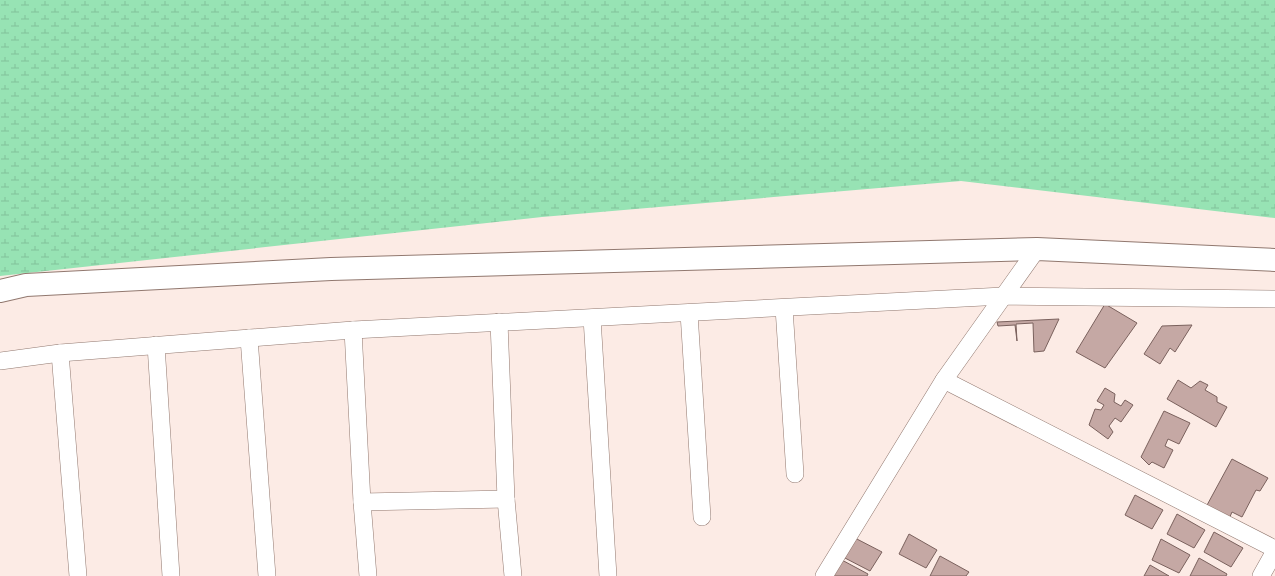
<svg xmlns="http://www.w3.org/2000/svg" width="1275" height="576" font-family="Rubik,sans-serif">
<defs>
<pattern id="wetland-marsh" width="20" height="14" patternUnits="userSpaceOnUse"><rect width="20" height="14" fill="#97e3b4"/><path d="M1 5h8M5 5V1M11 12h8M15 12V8" fill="none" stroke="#82c29a"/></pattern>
</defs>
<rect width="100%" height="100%" fill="#fcebe5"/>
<polygon fill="url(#wetland-marsh)" points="0,0 1275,0 1275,218 961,181 542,217 0,276"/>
<g fill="#c5a8a4" stroke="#7a615d">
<polygon points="1105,304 1137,323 1105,368 1076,352"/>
<polygon points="1059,319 1044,351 1034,352 1033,323 1016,324 1017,341 1015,325 998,326 997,322"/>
<polygon points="1192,325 1175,352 1170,348 1160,364 1144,354 1162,326"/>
<polygon points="1178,380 1191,388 1200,381 1208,385 1205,390 1217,397 1217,402 1227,407 1216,427 1167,399"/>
<polygon points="1105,388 1115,394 1114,402 1121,406 1125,400 1133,405 1121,422 1115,418 1109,426 1113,432 1108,439 1089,425 1095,409 1101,410 1104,405 1097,401"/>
<polygon points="1164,411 1190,423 1179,444 1168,439 1165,446 1173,450 1164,468 1152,462 1149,465 1141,457"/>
<polygon points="1232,459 1268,478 1260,491 1256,490 1242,517 1232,512 1229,519 1206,507"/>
<polygon points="1135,495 1163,510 1152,529 1125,515"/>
<polygon points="1177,514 1205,530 1194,548 1167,534"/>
<polygon points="1214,532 1243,548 1231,567 1204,552"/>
<polygon points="909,534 937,550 926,568 899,554"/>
<polygon points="853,537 882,552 870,571 843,557"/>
<polygon points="1161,539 1190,555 1179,573 1152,560"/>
<polygon points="940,556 969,572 966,576 930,576"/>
<polygon points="1199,558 1227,574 1226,576 1190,576"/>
<polygon points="840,559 868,574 867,576 831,576"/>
<polygon points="1150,565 1169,576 1144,576"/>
</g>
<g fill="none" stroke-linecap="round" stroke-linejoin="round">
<g stroke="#91786f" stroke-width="18">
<g id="street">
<polyline points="784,308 795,474"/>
<polyline points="689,313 702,517"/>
<polyline points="592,318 608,576"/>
<polyline points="499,322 506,499 513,576"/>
<polyline points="353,330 362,502 368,576"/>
<polyline points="249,338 267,576"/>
<polyline points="156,345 171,576"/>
<polyline points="60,353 78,576"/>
<polyline points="0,361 60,353 353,330 1003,296 1275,299"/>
<polyline points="944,380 1275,549"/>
<polyline points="362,502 506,499"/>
<polyline points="824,576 944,380 1037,249"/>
<polyline points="1261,576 1275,551"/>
</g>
</g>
<g stroke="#91786f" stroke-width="24">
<polyline id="secondary" points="0,291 26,285 331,269 1037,249 1275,260"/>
</g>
<use href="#street" stroke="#fff" stroke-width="17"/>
<use href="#secondary" stroke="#fff" stroke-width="22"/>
</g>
</svg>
